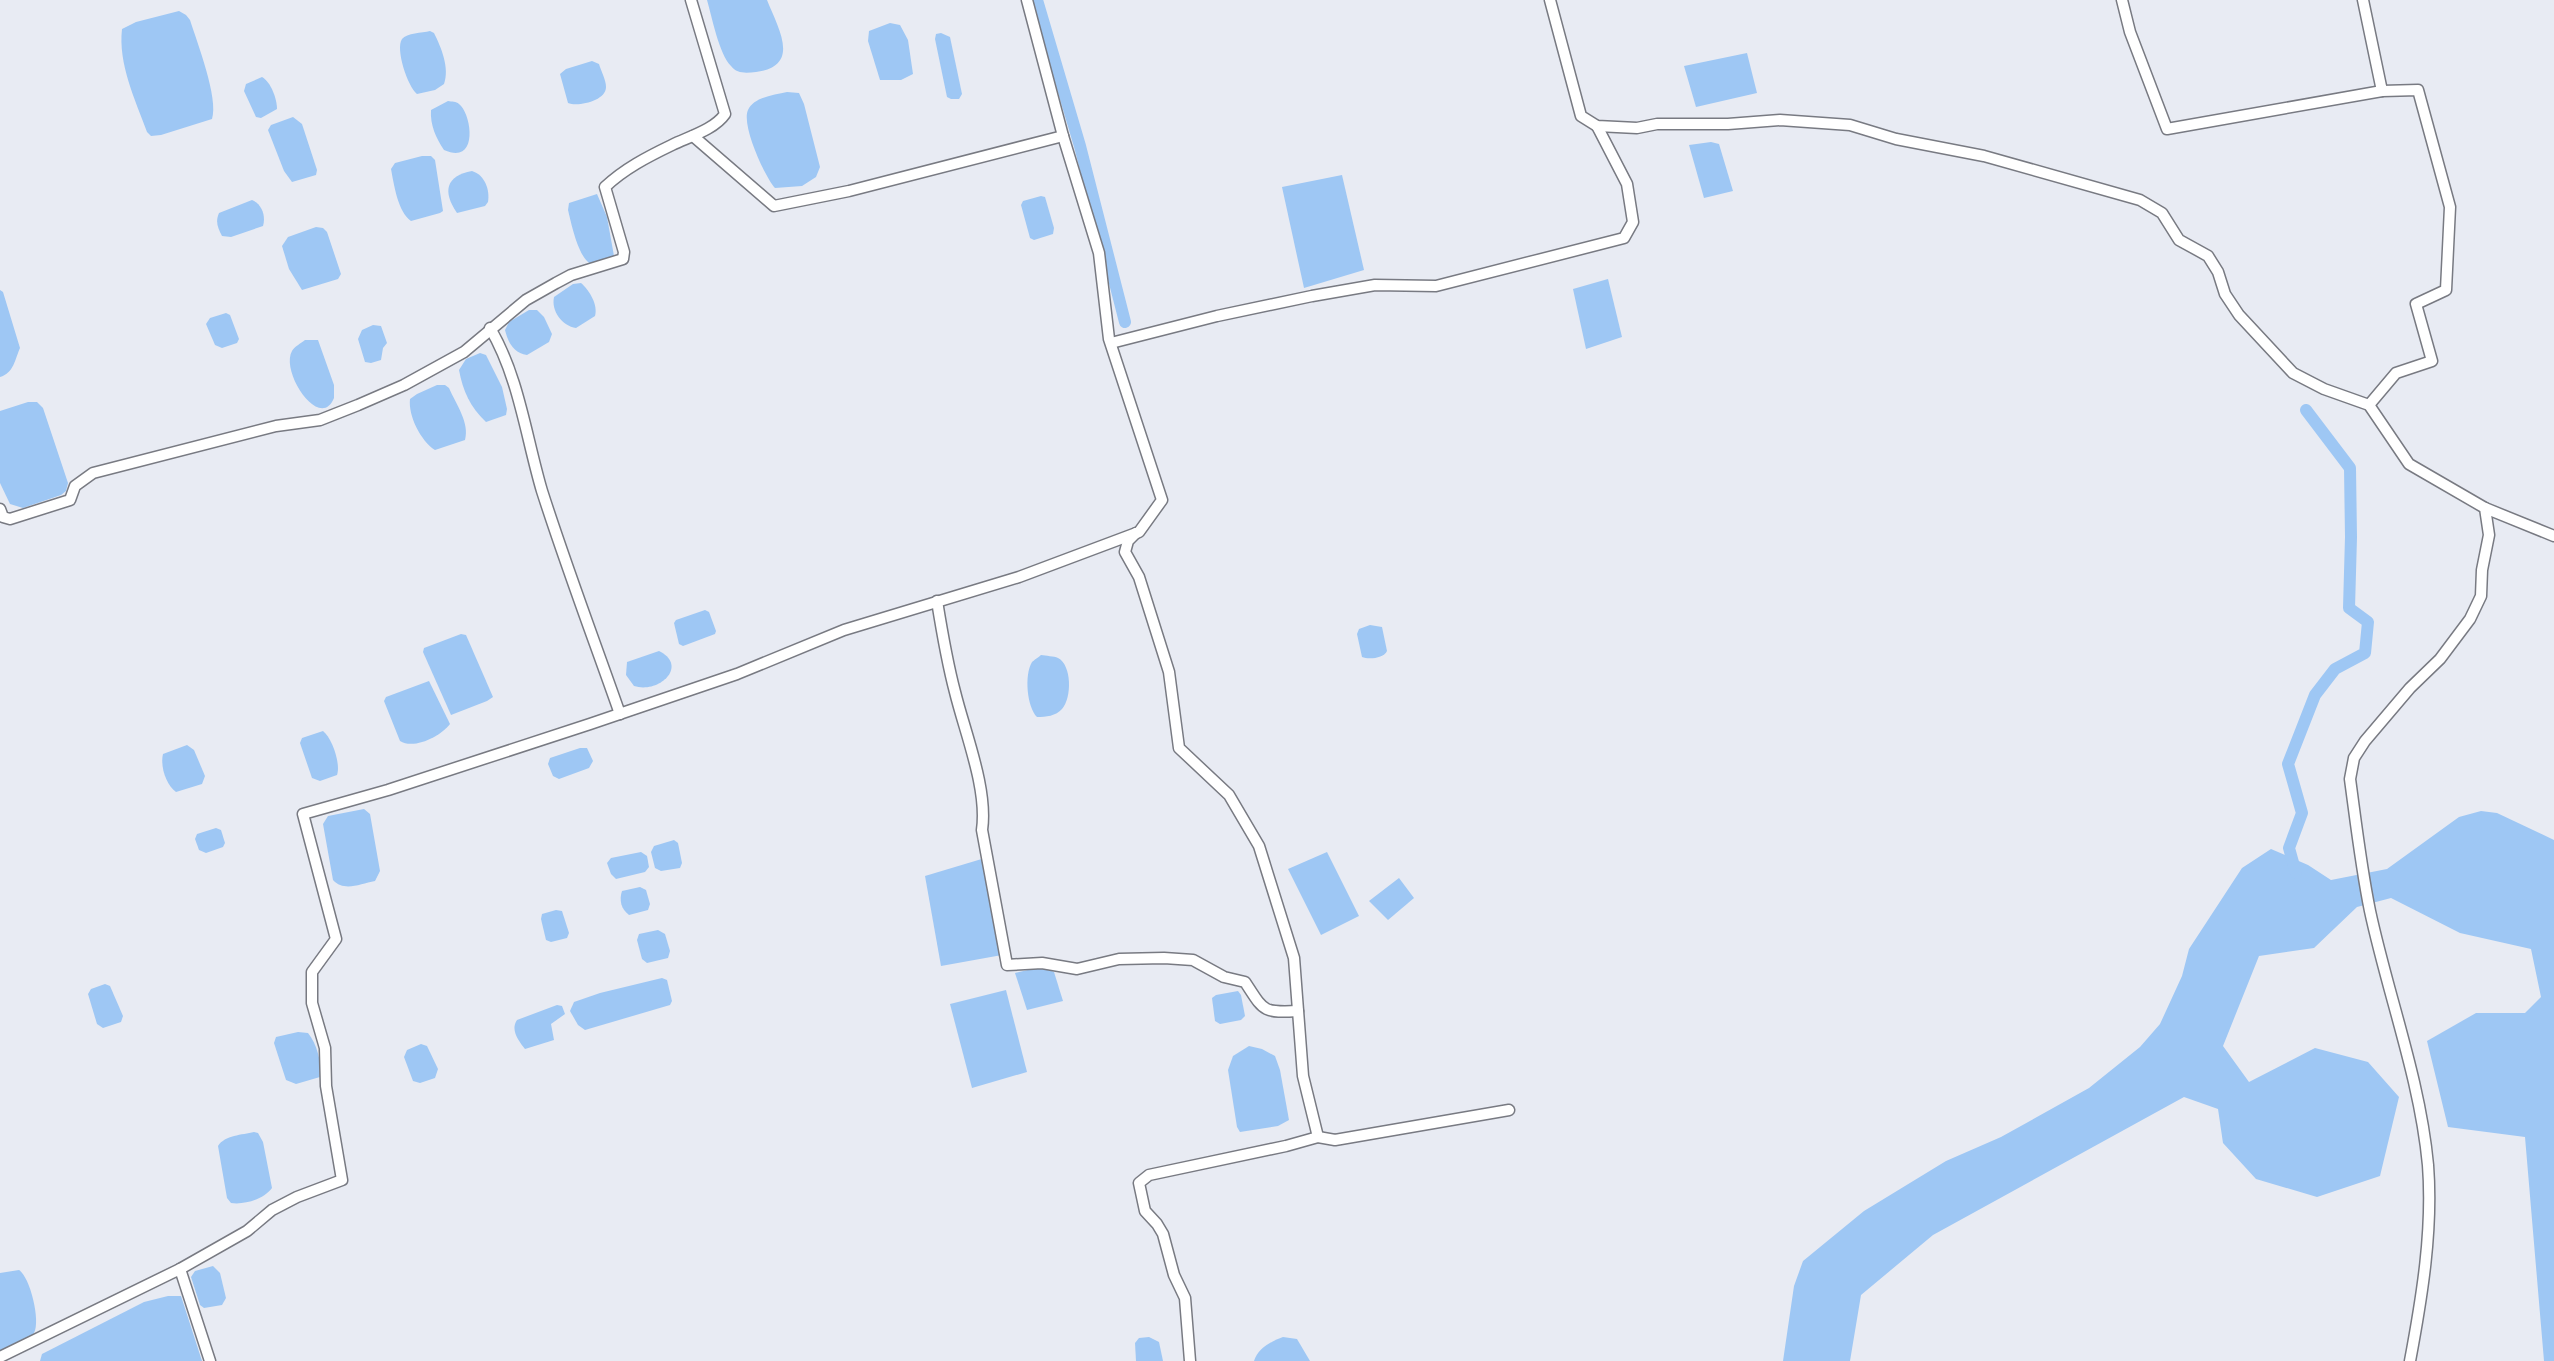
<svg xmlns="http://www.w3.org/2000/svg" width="2554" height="1361" font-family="'DejaVu Sans',sans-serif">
<rect width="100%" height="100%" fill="#e8ebf3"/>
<g fill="#9ec7f4">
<path d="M707 0H767C778 28 802 66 756 72 746 73 737 74 731 66 719 54 712 17 707 0Z"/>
<path d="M179 11 186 15 190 20C197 42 219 99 212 119L161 135 151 136 147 132C135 99 118 64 122 29L136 22Z"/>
<polygon points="890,23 900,25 908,40 913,74 901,80 880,80 868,41 869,31"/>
<path d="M430 31 434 33C441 47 450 68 444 84L435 90 417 94C408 87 395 49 402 39 407 33 422 33 430 31Z"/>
<polygon points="941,33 950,37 962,94 959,99 951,99 947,97 935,39 936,34"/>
<polygon points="1747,53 1757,93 1696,107 1684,66"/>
<path d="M592 61 599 64C601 71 606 80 606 87 606 101 578 107 568 103L560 74 566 69Z"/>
<path d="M262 77C271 82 277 99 277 109L261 118 256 117 244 91 246 84Z"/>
<path d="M787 92 799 93 804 104 820 167 816 177 802 186 775 188C765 177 741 125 748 110 754 97 774 95 787 92Z"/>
<path d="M448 101C452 102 456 101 459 104 472 114 479 166 444 150 436 138 430 125 431 110Z"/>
<polygon points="293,117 302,124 317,170 316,175 292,182 284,171 268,130 271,125"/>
<polygon points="1711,142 1719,144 1733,191 1704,198 1689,145"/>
<path d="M422 156H431L435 160 443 211 440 213 411 221C398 212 394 185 391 169L395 163Z"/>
<path d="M472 171C485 175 490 190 488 202L485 206 457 213C442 191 446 176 472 171Z"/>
<polygon points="1342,175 1364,270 1304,288 1282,187"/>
<path d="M597 194 607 217 614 256 611 261C606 262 599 265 594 265 579 263 571 222 568 210L569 203Z"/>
<polygon points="1041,196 1045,197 1054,228 1053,234 1034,240 1030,238 1021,205 1023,201"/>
<path d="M252 200C262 204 266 216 263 226L231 237 222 236C218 228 215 222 219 213Z"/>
<polygon points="316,227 323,228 327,232 341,274 338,279 302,290 289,269 282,246 288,237"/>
<polygon points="1608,279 1622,337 1586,349 1573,289"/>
<path d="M581 283C590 291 598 305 595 316L576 328C562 326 551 311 554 297L573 284Z"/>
<path d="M0 290 3 292 20 348C15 359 14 373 0 377Z"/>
<path d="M529 310H537L544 317 552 334 549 342 527 355C513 353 508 342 505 330L509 322Z"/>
<polygon points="226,313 230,315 239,339 237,343 222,348 215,345 206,324 210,318"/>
<polygon points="373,325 381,326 387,343 383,348 381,360 371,363 365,362 358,339 362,330"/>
<path d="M305 340H318L334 385V398C320 432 280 372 292 351 294 347 301 343 305 340Z"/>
<path d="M480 353 486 355 502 387 507 409 506 415 486 422C470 407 463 391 459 370L466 359Z"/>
<path d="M437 385H445L449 388C456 404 470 423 465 440L435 450C421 441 408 416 410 399L417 394Z"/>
<polygon points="28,402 37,402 43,408 68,483 66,491 61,495 23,508 10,504 0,483 0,411"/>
<polygon points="705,610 709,612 716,631 715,634 683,646 679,644 674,623 676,620"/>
<path d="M1370 625 1382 627 1387 651C1384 658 1369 660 1362 657L1357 634 1359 629Z"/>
<polygon points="461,634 466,635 493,697 487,701 451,715 423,652 424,648"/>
<path d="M659 651C689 666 659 694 634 686L626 675 627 662Z"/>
<path d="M1041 655C1046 656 1054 656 1058 658 1072 665 1072 698 1062 709 1056 716 1046 717 1037 717 1027 707 1024 675 1032 662 1033 661 1040 656 1041 655Z"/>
<path d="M429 681 450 724C441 736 414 750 400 741L384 701 386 697Z"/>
<path d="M323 731C332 738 341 764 337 775L320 781 312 778 300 743 302 738Z"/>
<path d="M187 745 194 750 205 776 202 784 176 792C166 785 160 766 163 754Z"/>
<polygon points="580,748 587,748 593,761 589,768 559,779 553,776 548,764 550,758"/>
<path d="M364 809 370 814 380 871 375 881C360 884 344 892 333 880L323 824 328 816Z"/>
<polygon points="2481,811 2497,813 2554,840 2554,1361 2544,1361 2525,1137 2448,1127 2427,1041 2476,1013 2525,1013 2541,997 2531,949 2460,933 2391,898 2357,907 2314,948 2259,956 2223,1046 2249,1082 2315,1048 2368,1062 2399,1097 2380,1176 2317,1197 2256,1179 2223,1143 2218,1109 2184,1097 1933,1235 1861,1295 1850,1361 1783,1361 1794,1286 1803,1261 1864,1211 1946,1161 2001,1137 2089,1088 2140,1047 2160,1024 2182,976 2189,949 2242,868 2271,849 2308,865 2331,880 2387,869 2459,817"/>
<polygon points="216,828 221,830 225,843 223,847 206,853 199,850 195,839 197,834"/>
<polygon points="674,840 678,843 682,863 680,868 661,871 655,868 651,852 654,846"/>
<polygon points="641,852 647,856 649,867 645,872 616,879 611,874 607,863 611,858"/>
<polygon points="1327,852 1359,916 1321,935 1288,869"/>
<polygon points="985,858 1002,955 941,966 925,876"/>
<polygon points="1399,878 1414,898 1388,920 1369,901"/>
<path d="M640 887 646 890 650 904 648 910 629 915C621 909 619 900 622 891Z"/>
<polygon points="556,910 562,911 569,933 567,938 551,942 546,940 541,919 542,914"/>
<polygon points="658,930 665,934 670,951 668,958 647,963 642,959 637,940 639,934"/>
<polygon points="1032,969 1047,969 1054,972 1063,1001 1027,1010 1015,973"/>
<polygon points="662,978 667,980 672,1001 670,1005 585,1030 578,1025 570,1011 574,1002 600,993"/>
<polygon points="105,984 110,986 123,1016 121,1022 103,1028 97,1024 88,994 91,989"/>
<polygon points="1006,990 1027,1072 972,1088 950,1004"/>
<polygon points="1238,991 1241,995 1245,1016 1241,1020 1220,1024 1215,1021 1212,998 1216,995"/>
<path d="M557 1005 562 1006 565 1014 551 1024 554 1040 525 1049C519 1041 510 1030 517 1020Z"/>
<path d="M298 1032 308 1033C317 1044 322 1063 320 1077L296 1084 286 1080 274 1043 276 1037Z"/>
<polygon points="421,1044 427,1046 438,1069 435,1078 420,1083 413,1081 404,1057 407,1050"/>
<polygon points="1249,1046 1262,1049 1275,1056 1280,1070 1289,1120 1278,1126 1240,1132 1237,1127 1228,1070 1233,1056"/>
<path d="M254 1132 258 1133 263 1142 272 1188C264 1199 245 1205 231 1203L227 1198 218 1146C225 1135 242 1135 254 1132Z"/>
<polygon points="213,1266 220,1273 226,1298 222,1305 204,1308 200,1305 191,1277 195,1271"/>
<path d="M19 1270C30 1277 41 1321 34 1333 29 1342 9 1347 0 1351V1273Z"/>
<polygon points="168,1296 181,1296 202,1361 40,1361 42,1354 144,1302"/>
<polygon points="1149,1337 1159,1342 1163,1361 1136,1361 1135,1343 1139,1338"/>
<path d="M1283 1337 1297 1339 1310 1361H1254C1258 1348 1272 1341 1283 1337Z"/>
</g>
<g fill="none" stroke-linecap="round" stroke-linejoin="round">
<g stroke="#9ec7f4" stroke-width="12">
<polyline points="1037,0 1080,146 1125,322"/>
<polyline points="2296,873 2289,848 2302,813 2288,764 2315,695 2335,669 2365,653 2368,622 2349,608 2351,537 2350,468 2306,410"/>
</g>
<g stroke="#787a82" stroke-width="13">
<g id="minor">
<path d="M1550 0 1581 116 1597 126 1637 128 1657 124H1728L1780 120 1850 125 1896 139 1984 156 2140 200 2162 213 2179 240 2208 256 2218 272 2225 294 2239 315 2293 373 2324 389 2369 405 2409 464 2485 508 2489 535 2482 570 2481 596 2470 619 2440 659 2410 688 2365 741 2354 758 2350 779C2356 823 2361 867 2370 911 2388 995 2420 1079 2428 1165 2433 1230 2422 1297 2410 1361"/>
<polyline points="2122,0 2130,32 2167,129 2382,91"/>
<polyline points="2363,0 2382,91 2418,90 2450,207 2446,290 2416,304 2432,361 2396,373 2369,405"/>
<polyline points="693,136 774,206 849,191 1063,136"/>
<path d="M490 328C519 377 526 437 542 491 566 566 594 640 620 714"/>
<polyline points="1111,343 1217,316 1312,296 1375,285 1436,286 1624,238 1633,222 1627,184 1597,126"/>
<polyline points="2485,508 2554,536"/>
<path d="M0 509 3 517 10 519 70 500 75 486 93 473 276 426 320 420 358 405 404 385 464 352 526 300 556 283 571 275 623 259 624 252 605 187C624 169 647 157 672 145 688 137 714 130 725 114L691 0"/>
<polyline points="1136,533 1128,541 1125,552 1139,577 1169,672 1179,748 1229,795 1259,846 1294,958 1303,1076 1318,1137"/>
<path d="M937 601C942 632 947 662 955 692 965 733 988 789 982 830L1007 965 1042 963 1077 969 1119 959 1164 958 1193 960 1224 977 1245 982C1264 1011 1262 1013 1298 1011"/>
<polyline points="180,1269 247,1231 272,1210 297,1197 342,1180 326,1086 325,1048 312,1003 312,972 336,939 303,814 388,790 590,724 737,674 844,630 1019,577 1139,532 1162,500 1109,339 1099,253 1063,136 1027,0"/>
<polyline points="0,1357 180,1269 210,1361"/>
<polyline points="1190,1361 1185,1298 1174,1275 1163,1234 1157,1224 1145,1211 1139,1183 1149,1175 1286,1146 1318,1137 1335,1140 1509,1110"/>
</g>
</g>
<use href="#minor" stroke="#fff" stroke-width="10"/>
</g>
</svg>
